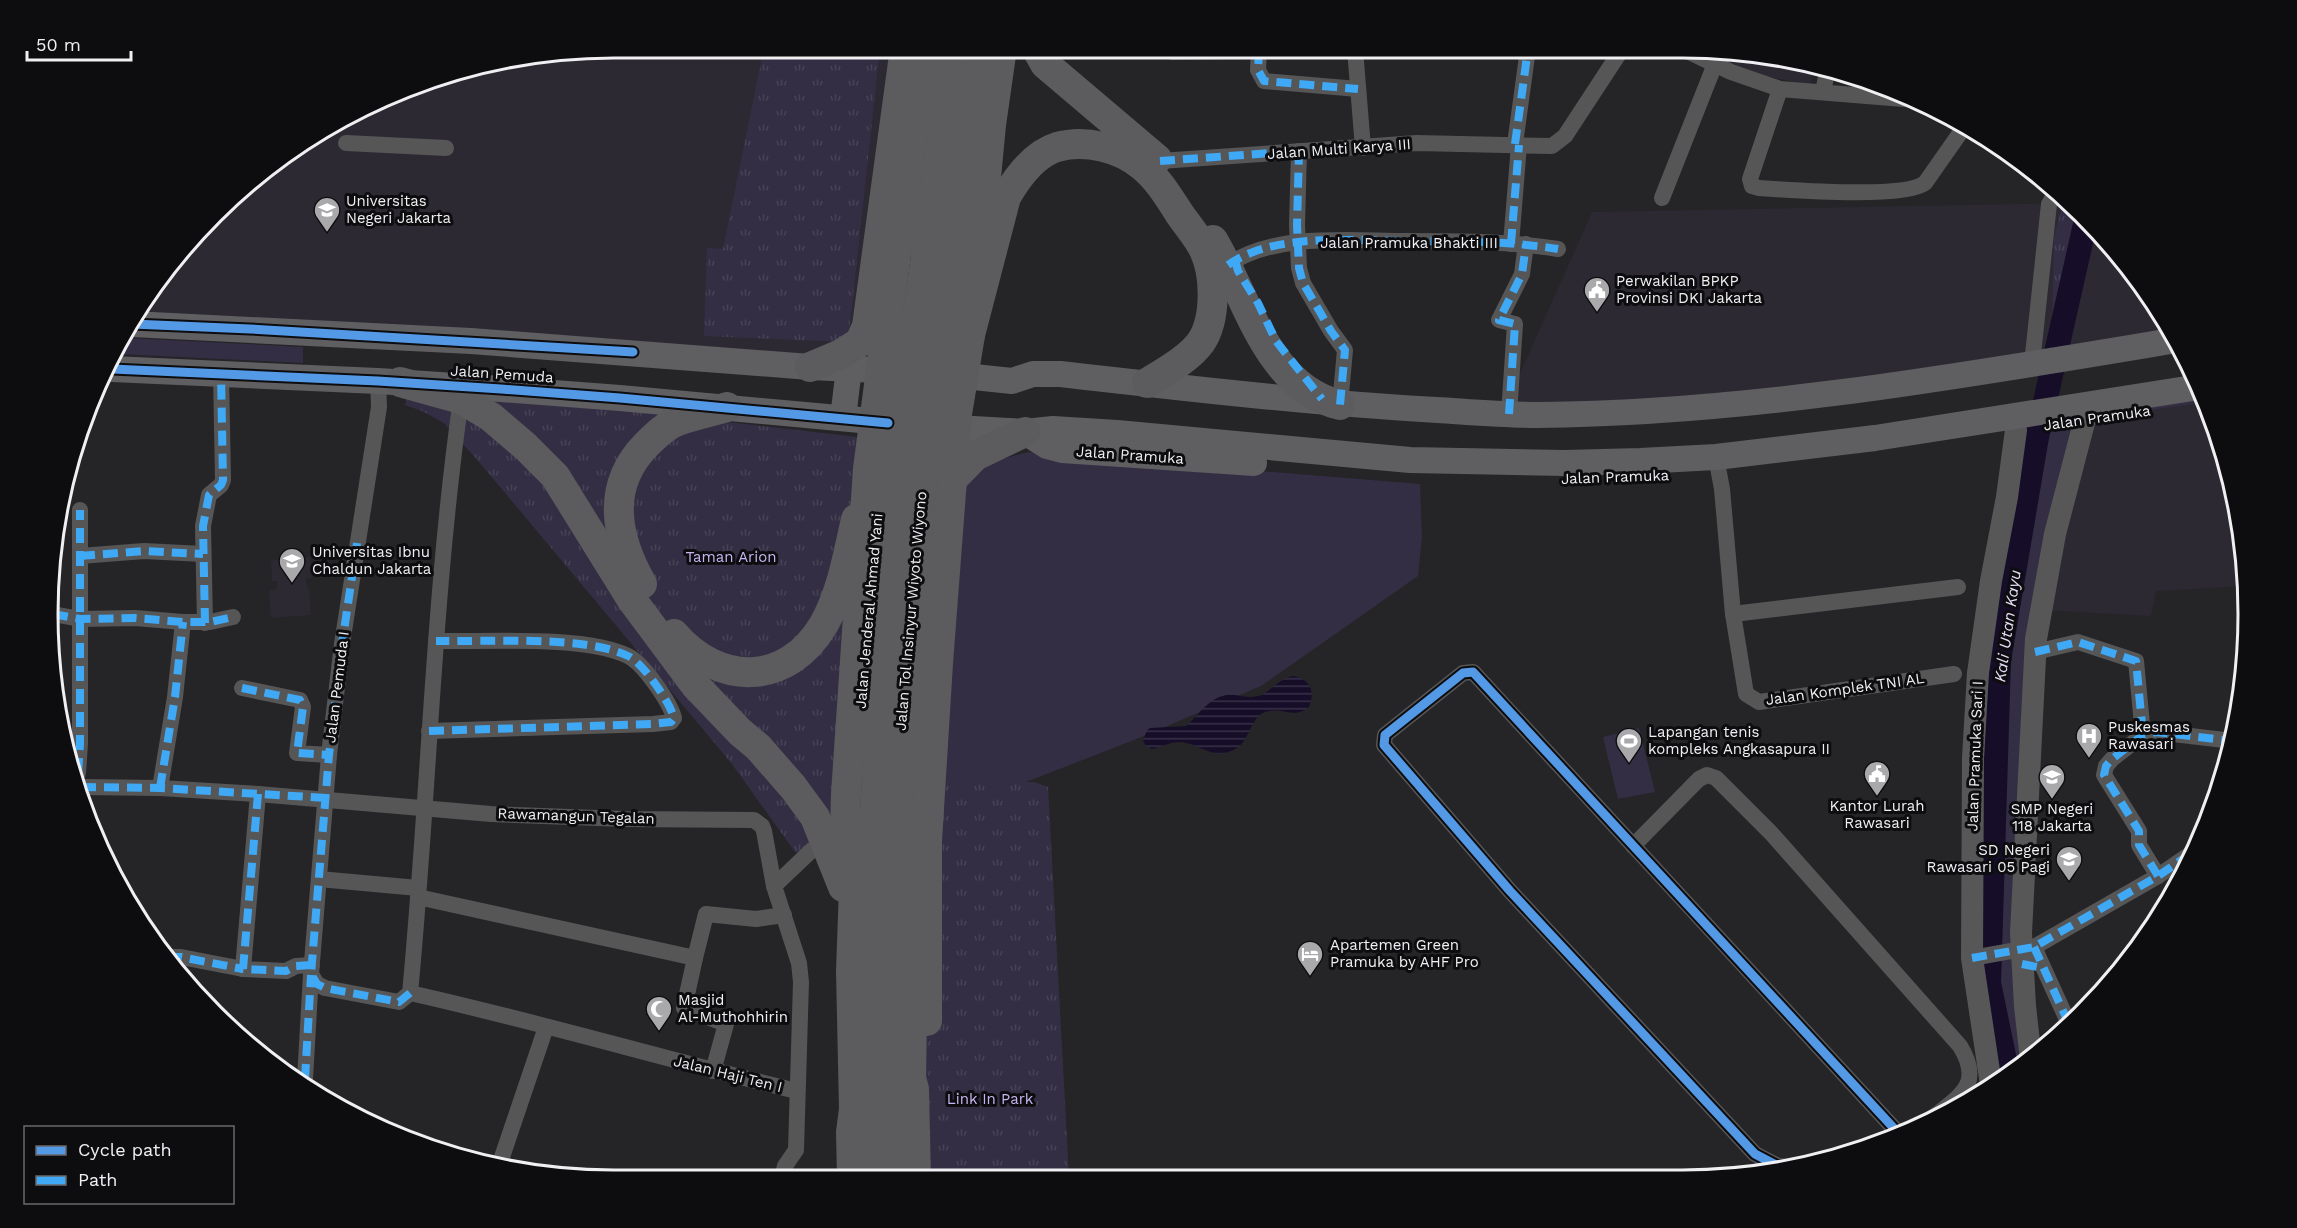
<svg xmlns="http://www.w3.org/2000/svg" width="2297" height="1228" font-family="'Work Sans',sans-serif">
<defs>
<pattern id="park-tufts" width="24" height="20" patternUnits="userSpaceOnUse" patternTransform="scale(1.5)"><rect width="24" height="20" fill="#342e44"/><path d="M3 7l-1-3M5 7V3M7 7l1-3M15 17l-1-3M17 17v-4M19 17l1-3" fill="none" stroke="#484256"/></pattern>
<pattern id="water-rules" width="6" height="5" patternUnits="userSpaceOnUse" patternTransform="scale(1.5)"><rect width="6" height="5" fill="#160d28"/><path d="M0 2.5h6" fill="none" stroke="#383148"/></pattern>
</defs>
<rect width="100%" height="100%" fill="#252427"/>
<g fill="#2c2933">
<polygon points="614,48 904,48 867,326 810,367 132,325 143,300 269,165 432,78"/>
<polygon points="1723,50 1814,65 1810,85 1720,67"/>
<polygon points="2069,203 2109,241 2173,331 1973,373 1502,414 1592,212"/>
<polygon points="2205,402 2219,432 2244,540 2246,586 2156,591 2151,616 2041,610 2085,419"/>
<polygon points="310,557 312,578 306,579 307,587 309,587 311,615 271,618 269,590 277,589 277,581 272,581 271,560"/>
</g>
<g fill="#342e44">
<polygon points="126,338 303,347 303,363 119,354"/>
<polygon points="2199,387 2205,402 2085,420 2040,611 2027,1063 1992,1083 1972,803 2018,432 2064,422 2061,409"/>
<path d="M1029 452 1420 484 1422 537 1418 576 1261 686 1134 740 1026 782H937L956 484C976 466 1003 458 1029 452Z"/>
<polygon points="1639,728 1655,792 1618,799 1603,737"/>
</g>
<g fill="url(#park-tufts)">
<polygon points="764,48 880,48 848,342 704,336 707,248 723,249"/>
<polygon points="2064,199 2079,213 2070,252 2059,320 2052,327 2054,238"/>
<polygon points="456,391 875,439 840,867 795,852 732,764 480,463 444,423 422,411 405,405 408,395"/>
<polygon points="931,782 1034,782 1048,787 1069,1177 916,1178"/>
</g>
<path fill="url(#water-rules)" d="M1294 676C1311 680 1315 692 1309 707 1295 719 1285 708 1269 711 1250 714 1251 739 1237 748 1213 763 1199 742 1179 742 1170 742 1161 747 1152 749L1146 746 1143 741 1147 730 1150 728 1186 726C1199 715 1207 699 1226 695 1238 693 1251 701 1263 694 1274 688 1280 678 1294 676Z"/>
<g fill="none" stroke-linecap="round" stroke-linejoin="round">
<polyline stroke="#160d28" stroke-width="24" points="2008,1075 1989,983 1999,661 2037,437 2086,220"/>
<g stroke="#565657" stroke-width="16">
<polyline points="1259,49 1258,70 1264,81 1358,89"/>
<polyline points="1355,49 1363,148"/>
<polyline points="1683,49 1731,72 1780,89 1916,100"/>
<polyline points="1173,52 1259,51"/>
<path d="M1780 89 1750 179 1752 186 1759 188C1790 190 1904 199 1925 183L1965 126"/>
<polyline points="1823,92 1828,67"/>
<polyline points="346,143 446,148"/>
<polyline points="1515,144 1528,49"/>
<polyline points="1299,151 1297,225 1299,268 1303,283 1331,331 1345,350 1340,405"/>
<polyline points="1160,161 1417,143 1552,146 1565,136 1622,49"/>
<polyline points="1662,198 1715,64"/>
<polyline points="1511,244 1519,145"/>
<path d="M1228 265C1275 232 1352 241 1407 241 1457 241 1509 241 1558 249"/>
<polyline points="2032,364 2049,204 2056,192"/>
<path d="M378 381 379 407 342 644 329 755 311 974 317 984 325 988 399 1002 410 993C429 795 433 596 461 399"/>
<polyline points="1509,414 1515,324 1499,320 1522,274 1526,244"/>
<polyline points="1716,457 1722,489 1733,614 1746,694 1759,702 1954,674"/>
<polyline points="80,556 144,551 203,554"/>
<polyline points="53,614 80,619 135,618 183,622 210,622 233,617"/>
<polyline points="1733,614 1958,587"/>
<polyline points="205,623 203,526 209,495 221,485 223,480 221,373"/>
<polyline points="2035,652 2078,642 2136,661 2143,735"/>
<polyline points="242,688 300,700 303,707 297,753 329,755"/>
<path d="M429 731 653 724 671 722 674 718C670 702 643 663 628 656 585 635 486 642 436 641"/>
<polyline points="78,773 80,744 80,510"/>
<polyline points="81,787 160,788 258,794 491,814 625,819 754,820 762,826 764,831 774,886 799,963 801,982 796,1150 785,1166 782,1178"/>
<polyline points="160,788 175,697 183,622"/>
<polyline points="258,794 243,969 286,971 296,966 312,965"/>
<path d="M1633 846 1699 779 1707 775 1716 778 1771 833 1960 1046C1984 1085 1959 1096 1931 1119"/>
<polyline points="2158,876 2139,845 2139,831 2104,775 2106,766 2112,759 2143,735 2156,732 2233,741"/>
<polyline points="319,879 418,888"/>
<polyline points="774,886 813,849"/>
<polyline points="418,897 695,958 706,914 756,919 784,915"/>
<polyline points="2034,947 2069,1024"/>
<polyline points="167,957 181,957 243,969"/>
<polyline points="695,958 684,1008 726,1024 713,1071"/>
<polyline points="1972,958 2034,947 2158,876 2196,850"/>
<path d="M410 993C540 1022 667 1060 797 1091"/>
<polyline points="305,1079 311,974"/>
<polyline points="499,1166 546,1027"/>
<polyline points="1788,1167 1778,1166 1755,1154 1510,891 1384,745 1385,735 1463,673 1473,672 1901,1136"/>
</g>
<g stroke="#575758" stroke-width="22">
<polyline points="2031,1060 2025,1006 2021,933 2036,639 2055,534 2085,419"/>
<polyline points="1991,1084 1972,958 1973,758 1978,673 1991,581 2007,497 2016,430"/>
</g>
<g stroke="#5f5e60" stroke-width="26">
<polyline points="132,324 471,341 810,367 899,371"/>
<polyline points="112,369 378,381 501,389 620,398 893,423"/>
<path d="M945 374 1012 381 1033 374H1060C1185 388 1311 403 1437 410 1470 412 1505 415 1538 415 1753 413 1966 375 2177 340"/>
<polyline points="843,418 849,368"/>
<polyline points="938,427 1025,432 1053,429 1117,433 1410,460 1565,463 1640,461 1716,457 1875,438 2199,387"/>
<polyline points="1025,432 1047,446 1062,450 1254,463"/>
</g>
<g stroke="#5c5b5d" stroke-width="30">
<polyline points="1036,48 1045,64 1157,159"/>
<polyline points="913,239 939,48"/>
<polyline points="980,240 991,125 1002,48"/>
<path d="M1213 240C1248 298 1266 387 1340 405"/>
<path d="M970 335 1006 197C1017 178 1034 154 1057 147 1086 139 1120 148 1142 166 1158 179 1168 196 1179 213 1187 225 1198 237 1204 250 1216 275 1216 320 1201 342 1189 359 1163 373 1147 383"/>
<polyline points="810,367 841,354 860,342 867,326 905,48"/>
<polyline points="950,373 966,248"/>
<polyline points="400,382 461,399 491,417 526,447 555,476 632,600 696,686 740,732 758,747 793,787 815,817 843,887"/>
<polyline points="941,491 975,456 1025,432"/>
<path d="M642 584C616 538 605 487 646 445 655 436 666 425 678 421 694 415 711 412 727 407"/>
<path d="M674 634C719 686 787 687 824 624 842 592 848 554 856 519"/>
<polyline points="852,1178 851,1132 854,1109 851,971 856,832"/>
<path d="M916 1178 914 1089 911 1078C913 997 910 915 912 833 916 707 925 579 941 453"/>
</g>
<g stroke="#5c5b5d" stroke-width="30">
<polyline points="844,863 846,794 868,469 923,48"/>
<polyline points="927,1021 927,841 938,663 957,414 970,335"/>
<polyline points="879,1178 872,1037 872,869 883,656 897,464 955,48"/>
<path d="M901 1178C894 1011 891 843 904 676 913 553 925 429 943 308 956 221 972 135 984 48"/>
</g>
<g stroke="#3fa9f5" stroke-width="8" stroke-dasharray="15 8" stroke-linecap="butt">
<polyline points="1259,49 1258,70 1264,81 1358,89"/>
<polyline points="1173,52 1259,51"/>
<polyline points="1515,144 1528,49"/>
<polyline points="1160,161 1299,151 1297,225 1299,268 1303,283 1331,331 1345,350 1340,405"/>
<polyline points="1511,244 1519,145"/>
<polyline points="1235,260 1238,271 1258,303 1276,341 1322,399"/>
<path d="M1228 265C1275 232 1352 241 1407 241 1457 241 1509 241 1558 249"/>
<polyline points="1509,414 1515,324 1499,320 1522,274 1526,244"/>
<polyline points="357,543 342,644 329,755 311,974 317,984 325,988 399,1002 410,993"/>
<polyline points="80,556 144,551 203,554"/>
<polyline points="53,614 80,619 135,618 183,622 210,622 233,617"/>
<polyline points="205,623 203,526 209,495 221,485 223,480 221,373"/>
<polyline points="2035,652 2078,642 2136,661 2143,735"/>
<polyline points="242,688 300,700 303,707 297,753 329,755"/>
<path d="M429 731 653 724 671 722 674 718C670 702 643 663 628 656 585 635 486 642 436 641"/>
<polyline points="78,773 80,744 80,510"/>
<polyline points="81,787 160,788 327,798"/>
<polyline points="160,788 175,697 183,622"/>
<polyline points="258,794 243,969 286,971 296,966 312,965"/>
<polyline points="2158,876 2139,845 2139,831 2104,775 2106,766 2112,759 2143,735 2156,732 2233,741"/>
<polyline points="2034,947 2069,1024"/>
<polyline points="167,957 181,957 243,969"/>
<polyline points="1972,958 2034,947 2158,876 2196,850"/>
<polyline points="2022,964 2037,967"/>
<polyline points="305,1079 311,975"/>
</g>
<g stroke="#0d0c0f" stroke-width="13">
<g id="cycleway">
<polyline points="132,324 250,329 633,352"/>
<polyline points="112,369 378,381 501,389 620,398 888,423"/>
<polyline points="1788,1167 1778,1166 1755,1154 1510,891 1384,745 1385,735 1463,673 1473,672 1901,1136"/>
</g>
</g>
<use href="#cycleway" stroke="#5399e6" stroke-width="9"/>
</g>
<defs>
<g id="university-pin" transform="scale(1.35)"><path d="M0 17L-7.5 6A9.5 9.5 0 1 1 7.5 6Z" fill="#a9a8ab" stroke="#0d0c0f"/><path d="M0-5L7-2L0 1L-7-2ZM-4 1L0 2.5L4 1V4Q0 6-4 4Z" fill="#fff"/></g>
<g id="civic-pin" transform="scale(1.35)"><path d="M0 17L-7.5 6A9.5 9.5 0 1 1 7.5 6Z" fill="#a9a8ab" stroke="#0d0c0f"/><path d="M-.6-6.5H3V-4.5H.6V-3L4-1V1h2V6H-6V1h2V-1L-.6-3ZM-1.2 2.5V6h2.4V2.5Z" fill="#fff"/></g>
<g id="hospital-pin" transform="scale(1.35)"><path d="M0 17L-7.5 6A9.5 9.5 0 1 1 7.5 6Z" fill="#a9a8ab" stroke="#0d0c0f"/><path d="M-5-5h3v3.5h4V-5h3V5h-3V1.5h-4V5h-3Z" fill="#fff"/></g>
<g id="stadium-pin" transform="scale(1.35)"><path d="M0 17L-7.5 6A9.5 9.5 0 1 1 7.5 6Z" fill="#a9a8ab" stroke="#0d0c0f"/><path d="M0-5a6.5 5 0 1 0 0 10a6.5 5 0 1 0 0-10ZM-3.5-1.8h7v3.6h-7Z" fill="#fff"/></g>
<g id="school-pin" transform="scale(1.35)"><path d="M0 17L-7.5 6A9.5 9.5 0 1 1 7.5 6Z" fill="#a9a8ab" stroke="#0d0c0f"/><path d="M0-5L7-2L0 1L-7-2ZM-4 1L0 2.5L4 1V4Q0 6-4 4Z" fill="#fff"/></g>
<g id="hotel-pin" transform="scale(1.35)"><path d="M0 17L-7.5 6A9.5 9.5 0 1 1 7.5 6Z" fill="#a9a8ab" stroke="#0d0c0f"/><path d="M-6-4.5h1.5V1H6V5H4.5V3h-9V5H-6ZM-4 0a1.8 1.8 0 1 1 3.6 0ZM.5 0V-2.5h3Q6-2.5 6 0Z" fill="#fff"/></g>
<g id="mosque-pin" transform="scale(1.35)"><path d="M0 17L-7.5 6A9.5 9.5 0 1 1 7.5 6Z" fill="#a9a8ab" stroke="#0d0c0f"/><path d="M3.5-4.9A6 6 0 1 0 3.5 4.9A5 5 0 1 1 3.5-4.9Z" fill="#fff"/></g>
</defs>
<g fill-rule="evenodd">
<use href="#university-pin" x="327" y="210"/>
<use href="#civic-pin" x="1597" y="290"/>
<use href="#university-pin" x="292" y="561"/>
<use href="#hospital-pin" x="2089" y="736"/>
<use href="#stadium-pin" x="1629" y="741"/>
<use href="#civic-pin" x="1877" y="774"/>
<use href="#school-pin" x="2052" y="777"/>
<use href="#school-pin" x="2069" y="859"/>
<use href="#hotel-pin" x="1310" y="954"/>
<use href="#mosque-pin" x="659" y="1009"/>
</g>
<g text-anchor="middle" stroke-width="6" stroke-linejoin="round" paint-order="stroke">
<g font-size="15" fill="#f0eff2" stroke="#0d0c0f">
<text transform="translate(1339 149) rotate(-4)" y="5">Jalan Multi Karya III</text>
<text x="1409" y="248">Jalan Pramuka Bhakti III</text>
<text transform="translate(502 374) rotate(4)" y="5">Jalan Pemuda</text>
<text transform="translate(2097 418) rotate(-8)" y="5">Jalan Pramuka</text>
<text transform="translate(1130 455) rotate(4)" y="5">Jalan Pramuka</text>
<text transform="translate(1615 477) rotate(-2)" y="5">Jalan Pramuka</text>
<text transform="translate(869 611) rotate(-85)" y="5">Jalan Jenderal Ahmad Yani</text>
<text transform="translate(911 611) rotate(-85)" y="5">Jalan Tol Insinyur Wiyoto Wiyono</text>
<text transform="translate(337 687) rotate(-83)" y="5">Jalan Pemuda I</text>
<text transform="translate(1845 689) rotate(-8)" y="5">Jalan Komplek TNI AL</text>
<text transform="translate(1975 756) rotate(-88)" y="5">Jalan Pramuka Sari I</text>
<text transform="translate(576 816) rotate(2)" y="5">Rawamangun Tegalan</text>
<text transform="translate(728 1074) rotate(14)" y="5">Jalan Haji Ten I</text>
</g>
<g font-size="15" fill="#f0eff2" stroke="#0d0c0f" text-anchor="start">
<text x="346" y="206">Universitas<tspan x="346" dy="17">Negeri Jakarta</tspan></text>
<text x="1616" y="286">Perwakilan BPKP<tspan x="1616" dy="17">Provinsi DKI Jakarta</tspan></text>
<text x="312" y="557">Universitas Ibnu<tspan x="312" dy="17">Chaldun Jakarta</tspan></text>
<text x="2108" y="732">Puskesmas<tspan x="2108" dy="17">Rawasari</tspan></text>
<text x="1648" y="737">Lapangan tenis<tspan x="1648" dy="17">kompleks Angkasapura II</tspan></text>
<text x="1877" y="811" text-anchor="middle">Kantor Lurah<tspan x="1877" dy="17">Rawasari</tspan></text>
<text x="2052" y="814" text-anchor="middle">SMP Negeri<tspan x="2052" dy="17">118 Jakarta</tspan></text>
<text x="2050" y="855" text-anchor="end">SD Negeri<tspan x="2050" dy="17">Rawasari 05 Pagi</tspan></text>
<text x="1330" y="950">Apartemen Green<tspan x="1330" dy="17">Pramuka by AHF Pro</tspan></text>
<text x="678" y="1005">Masjid<tspan x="678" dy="17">Al-Muthohhirin</tspan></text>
</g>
<g font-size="15" fill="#c6b5f2" stroke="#0d0c0f">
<text x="731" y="562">Taman Arion</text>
<text x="990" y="1104">Link In Park</text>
</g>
<g font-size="16" font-style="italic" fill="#e6dff9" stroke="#0d0c0f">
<text transform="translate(2007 626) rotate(-82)" y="6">Kali Utan Kayu</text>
</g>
</g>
<path d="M0 0H2297V1228H0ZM614 58H1682A556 556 0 0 1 2238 614V614A556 556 0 0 1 1682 1170H614A556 556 0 0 1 58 614V614A556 556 0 0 1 614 58Z" fill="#0d0c0f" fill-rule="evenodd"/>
<path fill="none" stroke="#f0eff2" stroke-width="3" d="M614 58H1682A556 556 0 0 1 2238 614V614A556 556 0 0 1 1682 1170H614A556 556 0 0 1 58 614V614A556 556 0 0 1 614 58Z"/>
<rect x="24" y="1126" width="210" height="78" fill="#0d0c0f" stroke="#68676a" stroke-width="1.5"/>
<rect x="36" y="1146" width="30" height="9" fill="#5399e6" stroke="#68676a" stroke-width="1.5"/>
<text x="78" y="1156" font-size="18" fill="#f0eff2">Cycle path</text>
<rect x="36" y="1176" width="30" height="9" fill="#3fa9f5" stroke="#68676a" stroke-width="1.5"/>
<text x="78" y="1186" font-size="18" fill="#f0eff2">Path</text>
<path d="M27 51v9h104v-9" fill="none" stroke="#f0eff2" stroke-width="3"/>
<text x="36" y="51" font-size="18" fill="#f0eff2" stroke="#0d0c0f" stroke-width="4.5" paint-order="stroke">50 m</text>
</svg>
